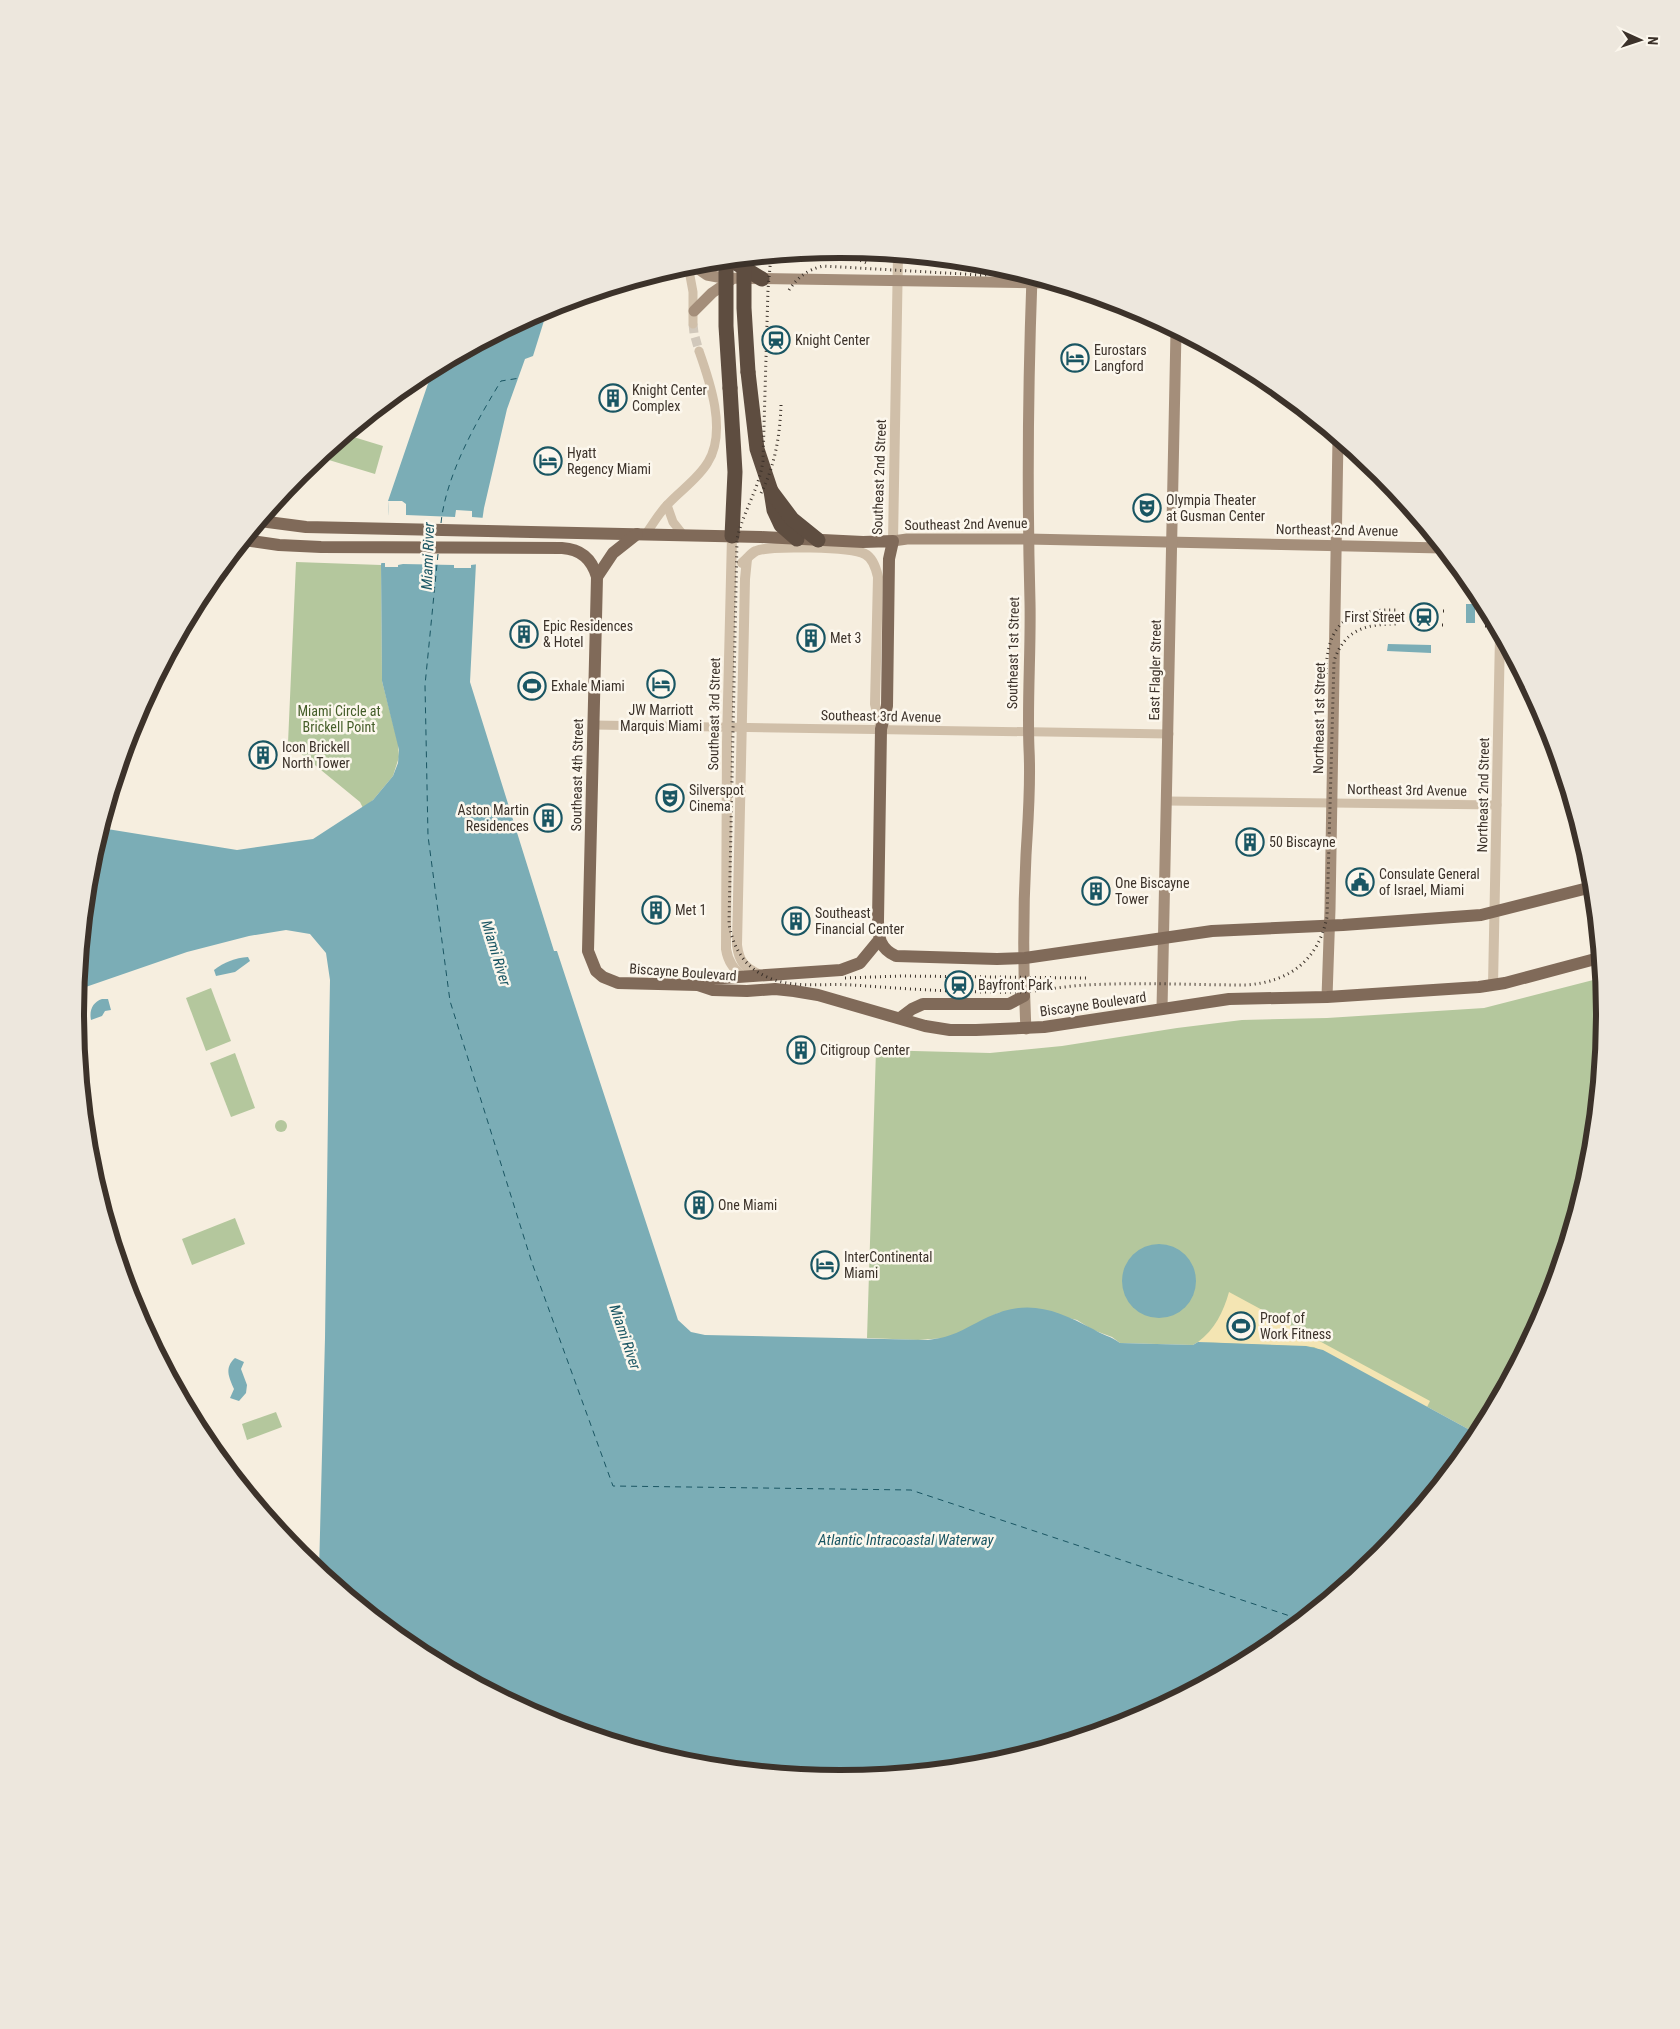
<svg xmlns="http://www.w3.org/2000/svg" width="1680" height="2029" font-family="'Roboto Condensed',sans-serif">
<rect width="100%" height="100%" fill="#f6eedf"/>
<g fill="#b4c79d">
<polygon points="347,435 383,446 375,474 319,457"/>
<polygon points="296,562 381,565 382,681 398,743 399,757 393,776 373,800 363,808 360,802 288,743"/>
<polygon points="1601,978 1605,1015 1590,1164 1547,1308 1479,1435 1323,1350 1198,1342 1193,1345 1120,1343 1112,1337 1093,1330 1077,1320 1025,1308 998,1313 962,1332 945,1338 918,1340 867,1338 876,1050 990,1053 1062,1046 1177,1028 1242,1020 1327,1018 1484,1008"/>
<polygon points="211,988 231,1041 206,1051 186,998"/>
<polygon points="235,1053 255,1108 231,1117 210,1063"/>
<circle cx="281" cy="1126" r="6"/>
<polygon points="235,1218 245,1244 192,1265 182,1239"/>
<polygon points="276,1412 282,1427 247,1440 242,1424"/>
</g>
<path fill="#f4e5b3" d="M1229 1292 1430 1401 1427 1407 1314 1347 1198 1342C1215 1329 1223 1313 1229 1292Z"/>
<g fill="#7badb6">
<path d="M548 308 533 356 525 359 507 409 484 508 476 563 470 682 554 951H557L678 1320 691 1332 705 1335 928 1340C955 1337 965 1328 988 1317 1028 1298 1057 1310 1093 1329 1102 1335 1111 1336 1120 1343L1193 1345 1198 1342 1306 1346 1323 1350 1479 1435 1381 1556 1265 1651 1132 1721 989 1765 840 1779 690 1765 547 1721 415 1650 319 1572 325 1338 329 1038 330 980 326 953 310 934 286 930 249 936 187 952 77 990 90 865 101 828 237 850 313 839 373 800 393 776 398 763 399 750 382 681 381 565 389 516 388 501 433 369Z"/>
<rect x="1466" y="604" width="9" height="19"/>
<polygon points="1388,644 1431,645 1431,653 1387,651"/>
<path d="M248 957 250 961 235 972 216 976 214 970C224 962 235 958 248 957Z"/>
<path d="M102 999H108L111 1010 105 1011 102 1016 91 1020C89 1010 93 1002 102 999Z"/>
<circle cx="1159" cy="1281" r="37"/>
<path d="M235 1358 244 1362 241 1369 247 1385 246 1393 239 1401 230 1398 234 1389C229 1377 224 1368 235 1358Z"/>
</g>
<polygon fill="#f6eedf" points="388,501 402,501 406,504 406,515 455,517 456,510 472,511 472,517 485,518 479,564 471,565 471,568 454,568 454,565 403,564 398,565 398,567 385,567 385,563 378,563 386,516 389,515"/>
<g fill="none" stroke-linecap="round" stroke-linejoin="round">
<g stroke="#1a5663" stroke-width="1" stroke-dasharray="6 5" stroke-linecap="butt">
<path d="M441 523C446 475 476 422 501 381L520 378"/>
<polyline points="438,554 425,685 428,836 450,1001 532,1263 613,1486 911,1490 1302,1620"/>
</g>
<polyline stroke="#d1c8bb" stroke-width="9" stroke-dasharray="9 4.5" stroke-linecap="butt" points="693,324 694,333 699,351"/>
<g stroke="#d0bfa9" stroke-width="9">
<polyline points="688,265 693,292 693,324"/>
<polyline points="667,505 673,522 684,536"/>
<path d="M645 535C653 524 659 513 668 504 681 490 699 478 708 462 727 431 710 382 699 351"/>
<polyline points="593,725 1169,734"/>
<polyline points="1167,801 1497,805"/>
</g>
<g stroke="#d0bfa9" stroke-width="10">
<path d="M732 536 727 742 726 949C728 962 734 969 743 977"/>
<polyline points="893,541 898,255"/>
<path d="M747 559 745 579 737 945C739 962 745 968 760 975"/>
<path d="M742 563C747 559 751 553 756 551 770 545 852 547 865 554 873 558 876 568 878 577L875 704 881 729"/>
<polyline points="1493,985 1500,635"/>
</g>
<g stroke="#a48e7a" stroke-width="11">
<polyline points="691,264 707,275 723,278 1050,283"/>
<polyline points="694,311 712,293 731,280"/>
<polyline points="893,541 907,539 1027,539 1442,548"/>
<polyline points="1327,997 1330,909 1338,438"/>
<polyline points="1162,1009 1176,331"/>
<path d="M1026 1029C1023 972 1023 913 1026 855 1028 820 1031 785 1029 749 1027 700 1031 651 1030 602 1027 494 1028 385 1032 277"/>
</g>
<g stroke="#806a59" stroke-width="12">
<path d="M260 521 306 527 761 537 863 542 893 541 889 559 887 706 881 729 878 921C878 937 880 949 896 956L997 959 1025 958 1212 931 1343 925 1481 915 1592 887"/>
<path d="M244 540 279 545 321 547 562 548C581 549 592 559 597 577L588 951 596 971 603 977 618 983 698 985 713 990 747 991 775 989 794 991 818 995 925 1026 950 1030H976L1044 1027 1229 999 1327 997 1479 987 1505 983 1599 958"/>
<polyline points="597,577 613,553 637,534"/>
<polyline points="698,985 709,979 841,970 860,963 879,940"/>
<polyline points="900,1018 912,1009 923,1004 1009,1004 1024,996"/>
</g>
<g stroke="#5e4d40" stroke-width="15">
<polyline points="731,260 762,279"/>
<polyline points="748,372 757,449 771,491 774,510 781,525 797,539"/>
<polyline points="730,388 735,472 732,536"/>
<polyline points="771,491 792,519 818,540"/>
</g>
<g stroke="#3c322a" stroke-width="3" stroke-dasharray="1 4" stroke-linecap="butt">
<polyline points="801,253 857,259 869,264"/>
<path d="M771 256 768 289 763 461C759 489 743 512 737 539L729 924C733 947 744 967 767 977 792 989 825 983 853 985 908 989 964 993 1019 992 1042 991 1064 986 1087 985 1140 982 1193 985 1246 985 1289 982 1318 961 1327 917L1334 661C1345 628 1367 624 1399 624"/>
<path d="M789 290C798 277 807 270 823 266L981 275 1001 274 1012 271"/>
<path d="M761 493C775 466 780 435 781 405"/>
<polyline points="1443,611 1447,611"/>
<polyline points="1485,612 1488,612"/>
<polyline points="1442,625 1446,625"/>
<polyline points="1485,626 1496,626"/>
<path d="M1326 674C1327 620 1349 609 1399 610"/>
<polyline points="845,978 901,976 1088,978"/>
</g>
<g stroke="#5e4d40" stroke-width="15">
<polyline points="744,259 744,308 748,372"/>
<polyline points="726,261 726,326 730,388"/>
</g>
</g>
<defs>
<g id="station-ring" transform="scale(1.4375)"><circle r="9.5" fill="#fcf7ed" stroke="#1a5663" stroke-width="1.5"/><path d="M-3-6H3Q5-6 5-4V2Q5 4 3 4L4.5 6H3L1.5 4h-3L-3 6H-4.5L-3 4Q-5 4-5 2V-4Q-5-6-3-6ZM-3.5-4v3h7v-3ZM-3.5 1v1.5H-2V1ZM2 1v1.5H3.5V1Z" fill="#1a5663"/></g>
<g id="hotel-ring" transform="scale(1.4375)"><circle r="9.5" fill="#fcf7ed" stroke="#1a5663" stroke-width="1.5"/><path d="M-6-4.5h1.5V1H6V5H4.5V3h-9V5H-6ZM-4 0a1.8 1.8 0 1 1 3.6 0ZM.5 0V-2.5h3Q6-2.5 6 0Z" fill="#1a5663"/></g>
<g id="building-ring" transform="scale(1.4375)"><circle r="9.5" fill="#fcf7ed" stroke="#1a5663" stroke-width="1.5"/><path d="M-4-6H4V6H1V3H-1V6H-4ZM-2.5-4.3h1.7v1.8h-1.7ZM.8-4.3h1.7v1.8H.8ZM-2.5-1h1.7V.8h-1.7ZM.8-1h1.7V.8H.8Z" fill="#1a5663"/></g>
<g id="theatre-ring" transform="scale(1.4375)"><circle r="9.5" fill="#fcf7ed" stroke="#1a5663" stroke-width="1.5"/><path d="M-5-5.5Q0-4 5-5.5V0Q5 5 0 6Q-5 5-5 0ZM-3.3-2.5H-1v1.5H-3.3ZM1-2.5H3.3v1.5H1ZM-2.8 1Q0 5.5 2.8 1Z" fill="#1a5663"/></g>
<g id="stadium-ring" transform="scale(1.4375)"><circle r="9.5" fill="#fcf7ed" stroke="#1a5663" stroke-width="1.5"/><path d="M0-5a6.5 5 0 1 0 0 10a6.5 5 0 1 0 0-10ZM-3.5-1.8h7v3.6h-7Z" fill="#1a5663"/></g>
<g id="civic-ring" transform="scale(1.4375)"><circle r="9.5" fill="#fcf7ed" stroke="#1a5663" stroke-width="1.5"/><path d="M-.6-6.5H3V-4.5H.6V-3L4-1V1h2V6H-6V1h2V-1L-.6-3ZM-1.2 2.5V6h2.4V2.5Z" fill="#1a5663"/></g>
</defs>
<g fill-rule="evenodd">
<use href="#station-ring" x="776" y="340"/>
<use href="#hotel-ring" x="1075" y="358"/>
<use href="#building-ring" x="613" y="398"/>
<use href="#hotel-ring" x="548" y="461"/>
<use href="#theatre-ring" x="1147" y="508"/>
<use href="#station-ring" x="1424" y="617"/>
<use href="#building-ring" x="524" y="634"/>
<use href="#building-ring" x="811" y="638"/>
<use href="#hotel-ring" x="661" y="684"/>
<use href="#stadium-ring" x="532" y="686"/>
<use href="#building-ring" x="263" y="755"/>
<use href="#theatre-ring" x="670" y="798"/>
<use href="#building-ring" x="548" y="818"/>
<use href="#building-ring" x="1250" y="842"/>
<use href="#civic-ring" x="1360" y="882"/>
<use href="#building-ring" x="1096" y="891"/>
<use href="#building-ring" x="656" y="910"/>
<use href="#building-ring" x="796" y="921"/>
<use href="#station-ring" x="959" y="985"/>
<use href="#building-ring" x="801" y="1050"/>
<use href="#building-ring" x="699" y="1205"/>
<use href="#hotel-ring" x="825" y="1265"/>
<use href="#stadium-ring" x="1241" y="1326"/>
</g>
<g text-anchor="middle" stroke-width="5" stroke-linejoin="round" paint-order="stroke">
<g font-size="14" fill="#3c322a" stroke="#fcf7ed" text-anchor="start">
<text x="795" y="345">Knight Center</text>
<text x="1094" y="355">Eurostars<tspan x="1094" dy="16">Langford</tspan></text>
<text x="632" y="395">Knight Center<tspan x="632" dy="16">Complex</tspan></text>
<text x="567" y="458">Hyatt<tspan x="567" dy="16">Regency Miami</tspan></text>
<text x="1166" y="505">Olympia Theater<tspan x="1166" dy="16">at Gusman Center</tspan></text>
<text x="1405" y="622" text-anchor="end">First Street</text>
<text x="543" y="631">Epic Residences<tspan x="543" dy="16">&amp; Hotel</tspan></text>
<text x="830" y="643">Met 3</text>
<text x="551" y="691">Exhale Miami</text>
<text x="661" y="715" text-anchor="middle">JW Marriott<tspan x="661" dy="16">Marquis Miami</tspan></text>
<text x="282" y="752">Icon Brickell<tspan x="282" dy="16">North Tower</tspan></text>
<text x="689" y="795">Silverspot<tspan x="689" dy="16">Cinema</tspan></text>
<text x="529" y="815" text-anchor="end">Aston Martin<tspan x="529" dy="16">Residences</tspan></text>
<text x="1269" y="847">50 Biscayne</text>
<text x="1379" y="879">Consulate General<tspan x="1379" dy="16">of Israel, Miami</tspan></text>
<text x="1115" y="888">One Biscayne<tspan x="1115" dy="16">Tower</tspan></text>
<text x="675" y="915">Met 1</text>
<text x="815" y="918">Southeast<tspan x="815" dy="16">Financial Center</tspan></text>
<text x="978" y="990">Bayfront Park</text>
<text x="820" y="1055">Citigroup Center</text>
<text x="718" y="1210">One Miami</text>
<text x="844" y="1262">InterContinental<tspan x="844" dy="16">Miami</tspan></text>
<text x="1260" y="1323">Proof of<tspan x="1260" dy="16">Work Fitness</tspan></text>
</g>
<g font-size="14" fill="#3c322a" stroke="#fcf7ed">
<text transform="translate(879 477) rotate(-88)" y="5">Southeast 2nd Street</text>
<text transform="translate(966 524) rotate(-1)" y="5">Southeast 2nd Avenue</text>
<text transform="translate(1337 530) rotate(1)" y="5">Northeast 2nd Avenue</text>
<text transform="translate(1013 653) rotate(-89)" y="5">Southeast 1st Street</text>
<text transform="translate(1155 670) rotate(-89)" y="5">East Flagler Street</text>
<text transform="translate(714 714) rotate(-89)" y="5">Southeast 3rd Street</text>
<text transform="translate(881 716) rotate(1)" y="5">Southeast 3rd Avenue</text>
<text transform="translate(1319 718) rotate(-89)" y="5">Northeast 1st Street</text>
<text transform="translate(577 775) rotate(-89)" y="5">Southeast 4th Street</text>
<text transform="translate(1407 790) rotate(1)" y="5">Northeast 3rd Avenue</text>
<text transform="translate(1483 795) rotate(-89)" y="5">Northeast 2nd Street</text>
<text transform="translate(683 972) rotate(4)" y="5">Biscayne Boulevard</text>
<text transform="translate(1093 1004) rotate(-8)" y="5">Biscayne Boulevard</text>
</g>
<g font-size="14" fill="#455e2a" stroke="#fcf7ed">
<text x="339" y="716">Miami Circle at<tspan x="339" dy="16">Brickell Point</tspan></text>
</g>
<g font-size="15" font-style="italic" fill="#1a5663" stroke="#fcf7ed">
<text transform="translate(428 556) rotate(-88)" y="5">Miami River</text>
<text transform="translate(496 953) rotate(73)" y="5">Miami River</text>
<text transform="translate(625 1337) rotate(71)" y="5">Miami River</text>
<text x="906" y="1545">Atlantic Intracoastal Waterway</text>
</g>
</g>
<path d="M0 0H1680V2029H0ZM84 1014a756 756 0 1 1 1512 0a756 756 0 1 1-1512 0Z" fill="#ede7dd" fill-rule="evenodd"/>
<path fill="none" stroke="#3c322a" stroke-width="6" d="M84 1014a756 756 0 1 1 1512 0a756 756 0 1 1-1512 0Z"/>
<g transform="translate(1640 40) rotate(93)" stroke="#fcf7ed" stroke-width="4" paint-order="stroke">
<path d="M0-4L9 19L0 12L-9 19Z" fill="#3c322a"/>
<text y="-8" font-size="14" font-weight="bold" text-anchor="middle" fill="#3c322a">N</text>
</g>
</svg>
